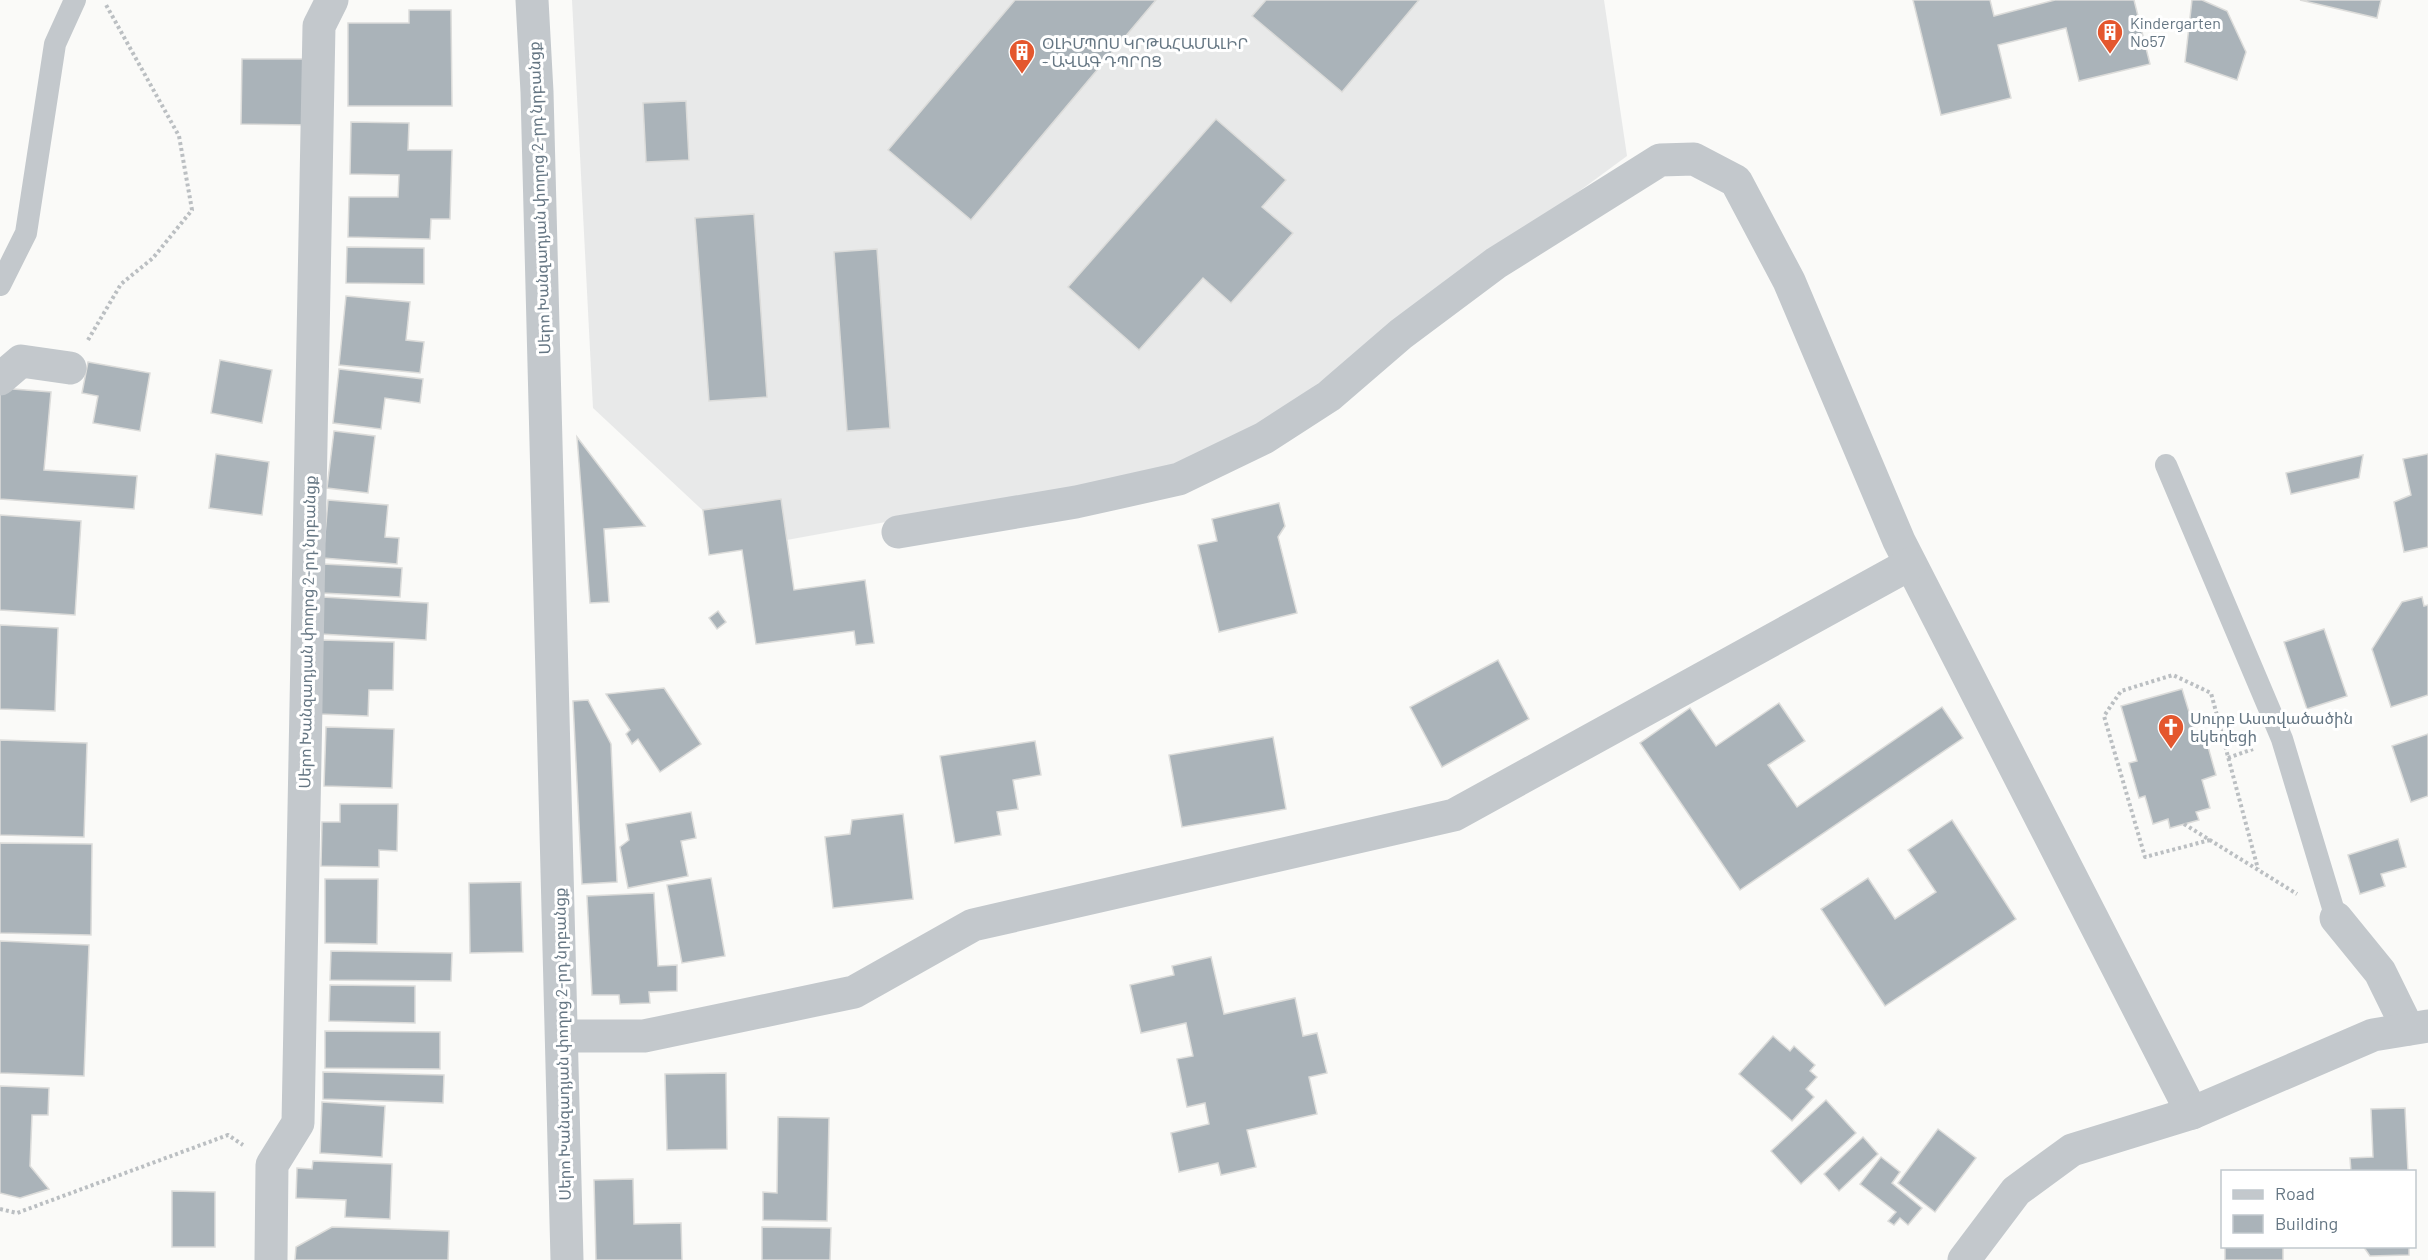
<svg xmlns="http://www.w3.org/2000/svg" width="2428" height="1260" font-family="Barlow,'Noto Sans Armenian',sans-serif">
<rect width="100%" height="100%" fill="#fafaf8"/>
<polygon fill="#e8e9e9" points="572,0 1604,0 1627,156 1210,463 743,548 593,408"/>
<g fill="#aab3b9" stroke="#dcdcda" stroke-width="1.5">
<polygon points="1015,0 1156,0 971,220 888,150"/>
<polygon points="1266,0 1419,0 1342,92 1252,16"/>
<polygon points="1913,0 1990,0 1994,16 2055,0 2134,0 2150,64 2079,81 2066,28 1998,45 2011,98 1941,115"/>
<polygon points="2192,0 2202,0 2227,11 2246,52 2237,80 2185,62"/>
<polygon points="2300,0 2381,0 2377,18"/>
<polygon points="409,10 451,10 452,106 348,106 348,23 409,23"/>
<polygon points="242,59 310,59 309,125 241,124"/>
<polygon points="686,101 689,160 646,162 643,103"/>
<polygon points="1216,119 1286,180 1262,207 1293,233 1231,303 1203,278 1139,350 1068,287"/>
<polygon points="351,122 409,123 408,150 452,150 450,219 431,219 430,239 348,237 349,197 398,197 399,175 350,174"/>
<polygon points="754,214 767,397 709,401 695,218"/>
<polygon points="347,247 424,248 424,284 346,283"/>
<polygon points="877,249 890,428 847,431 834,252"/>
<polygon points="346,296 410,302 406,340 424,342 420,373 339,365"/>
<polygon points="220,360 272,370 262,423 211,413"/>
<polygon points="88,362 150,373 140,431 93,423 98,396 82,393"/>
<polygon points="339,369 423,379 420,403 385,398 381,429 333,423"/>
<polygon points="0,388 51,392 44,470 137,476 134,509 0,499"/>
<polygon points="334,431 375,436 368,493 327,488"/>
<polygon points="577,437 645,526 604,529 609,602 590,603"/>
<polygon points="216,454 269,462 262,515 209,508"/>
<polygon points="2428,454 2428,547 2404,552 2394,502 2411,495 2403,459"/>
<polygon points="2363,455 2359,478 2291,494 2286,473"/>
<polygon points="781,499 794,590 865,580 874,643 856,645 854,631 756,644 742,550 709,555 703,510"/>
<polygon points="328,500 388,505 385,537 399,538 397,564 323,558"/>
<polygon points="1279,503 1285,526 1278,537 1297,613 1219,632 1198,545 1217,541 1212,519"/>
<polygon points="0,515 81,521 75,615 0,610"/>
<polygon points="323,564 402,568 400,597 322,593"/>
<polygon points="322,597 428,603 426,640 320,634"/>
<polygon points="2422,597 2424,606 2428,605 2428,695 2391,707 2372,649 2402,602"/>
<polygon points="718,611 726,622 717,629 709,618"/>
<polygon points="0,625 58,628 55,711 0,709"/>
<polygon points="2324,629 2347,696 2307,709 2284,642"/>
<polygon points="321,640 394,642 393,690 369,690 368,716 319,714"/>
<polygon points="1498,660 1529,719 1442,767 1410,707"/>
<polygon points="664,688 701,744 660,772 638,739 632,744 626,734 630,730 606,694"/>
<polygon points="2182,689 2197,738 2205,736 2216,775 2202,780 2210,808 2196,812 2199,820 2170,828 2168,819 2153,824 2145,796 2139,798 2129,763 2137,761 2121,706"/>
<polygon points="588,700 611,744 617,882 582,884 573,701"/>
<polygon points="1779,703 1805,741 1768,765 1797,807 1942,707 1963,738 1740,890 1640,743 1690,708 1716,746"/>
<polygon points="326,727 394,729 392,788 324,786"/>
<polygon points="2428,734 2428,796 2411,802 2392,746"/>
<polygon points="1273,737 1286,809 1182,827 1169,755"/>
<polygon points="0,740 87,743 84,837 0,835"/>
<polygon points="1035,741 1041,775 1013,780 1018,809 997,812 1001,835 955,843 940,756"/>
<polygon points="340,804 398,804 397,851 379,850 379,867 321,866 322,822 340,822"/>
<polygon points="691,812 696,838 681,841 688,876 628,888 620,847 629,840 626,824"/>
<polygon points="903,814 913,899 833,908 825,837 850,834 852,820"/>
<polygon points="1952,820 2016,919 1885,1006 1821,909 1868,878 1895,919 1936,892 1908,850"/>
<polygon points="2398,839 2406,867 2381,874 2385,886 2360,894 2348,855"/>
<polygon points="0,843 92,844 91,935 0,933"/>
<polygon points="711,878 725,956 682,963 667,885"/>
<polygon points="325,879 378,879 377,944 325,943"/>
<polygon points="521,882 523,952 470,953 469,883"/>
<polygon points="654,893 658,966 677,965 677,991 649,992 650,1003 620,1004 619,995 592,995 587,896"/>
<polygon points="0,941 89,945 84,1076 0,1073"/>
<polygon points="331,951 452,953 451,981 330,980"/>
<polygon points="1211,957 1224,1014 1295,998 1303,1036 1317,1033 1327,1073 1309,1077 1317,1114 1247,1130 1256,1167 1221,1175 1218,1163 1179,1172 1171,1133 1209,1124 1205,1103 1187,1107 1177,1059 1193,1056 1186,1023 1141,1033 1130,985 1174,975 1172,966"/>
<polygon points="330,985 415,986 415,1023 329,1021"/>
<polygon points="325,1031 440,1032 440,1069 325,1068"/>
<polygon points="1773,1036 1790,1051 1794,1046 1815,1065 1810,1071 1817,1077 1806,1089 1814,1097 1792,1121 1739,1074"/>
<polygon points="323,1072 444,1075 443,1103 323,1099"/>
<polygon points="726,1073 727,1149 667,1150 665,1074"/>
<polygon points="0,1086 49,1088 48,1115 32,1115 30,1166 49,1189 20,1198 0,1193"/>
<polygon points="1826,1100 1856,1133 1801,1184 1771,1151"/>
<polygon points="322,1102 385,1106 382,1157 320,1153"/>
<polygon points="2405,1108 2408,1172 2351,1172 2350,1158 2373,1157 2371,1109"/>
<polygon points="778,1117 829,1118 827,1221 763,1220 763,1192 777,1193"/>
<polygon points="1938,1129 1976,1158 1935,1212 1898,1183"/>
<polygon points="1863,1137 1878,1154 1839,1191 1824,1174"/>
<polygon points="1881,1157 1900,1172 1892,1183 1922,1208 1908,1225 1900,1218 1894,1225 1888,1221 1896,1212 1860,1184"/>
<polygon points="313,1161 392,1164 390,1219 345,1217 346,1200 296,1198 297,1168 312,1169"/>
<polygon points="633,1179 634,1224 681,1223 682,1260 596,1260 594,1180"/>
<polygon points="172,1191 215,1192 215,1247 172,1247"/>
<polygon points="332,1227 449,1231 448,1260 295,1260 296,1247"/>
<polygon points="762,1227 831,1228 830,1260 762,1260"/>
<rect x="2225" y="1246" width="58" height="14"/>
<polygon points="2363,1246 2409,1246 2409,1255 2370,1256"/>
</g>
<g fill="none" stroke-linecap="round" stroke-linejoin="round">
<g stroke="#bbbfc2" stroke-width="4" stroke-dasharray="3 3" stroke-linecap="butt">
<polyline points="88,340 121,284 153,258 192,210 179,136 105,3"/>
<polyline points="2228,758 2253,749"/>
<polyline points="2184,824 2297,894"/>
<polyline points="2210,840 2145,857 2104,716 2121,691 2173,675 2211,693 2258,869"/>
<polyline points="0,1209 17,1213 228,1135 243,1145"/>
</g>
<g stroke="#c3c8cc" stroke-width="22">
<polyline points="0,285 26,233 55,44 75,0"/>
<polyline points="2166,465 2282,739 2336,918"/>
</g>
<polyline stroke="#c3c8cc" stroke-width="33" points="2336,918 2380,972 2408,1029"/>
<g stroke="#c3c8cc" stroke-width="33">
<polyline points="0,379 21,361 70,368"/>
<polyline points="898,532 1076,502 1179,479 1264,438 1329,396 1401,334 1496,263 1660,160 1694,159 1736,181 1789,281 1899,541 2192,1113"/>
<polyline points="563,1036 644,1036 854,992 973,925 1454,815 1910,564"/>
<polyline points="271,1260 272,1165 298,1123 319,26 332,0"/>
<polyline points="1964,1260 2016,1191 2072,1150 2192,1113 2373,1035 2428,1026"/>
</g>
<polyline stroke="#c3c8cc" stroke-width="33" points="532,0 537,92 567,1260"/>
</g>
<defs>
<g id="building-pin" transform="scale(1.35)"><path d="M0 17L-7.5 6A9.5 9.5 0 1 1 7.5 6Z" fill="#e4572e" stroke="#fff"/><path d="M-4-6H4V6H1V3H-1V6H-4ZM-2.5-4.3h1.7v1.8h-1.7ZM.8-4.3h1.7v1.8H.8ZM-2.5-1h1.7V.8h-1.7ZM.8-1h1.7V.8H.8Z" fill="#fff"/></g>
<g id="church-pin" transform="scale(1.35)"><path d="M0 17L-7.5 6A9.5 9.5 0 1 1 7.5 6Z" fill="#e4572e" stroke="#fff"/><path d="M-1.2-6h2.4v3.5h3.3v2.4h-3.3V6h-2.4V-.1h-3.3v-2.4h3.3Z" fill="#fff"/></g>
</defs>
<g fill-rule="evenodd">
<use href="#building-pin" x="2110" y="32"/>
<use href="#building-pin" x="1022" y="52"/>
<use href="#church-pin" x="2171" y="727"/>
</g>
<g text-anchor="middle" stroke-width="6" stroke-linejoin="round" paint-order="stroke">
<g font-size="16" fill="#657683" stroke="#fff" text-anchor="start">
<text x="2130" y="29">Kindergarten<tspan x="2130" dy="18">No57</tspan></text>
<text x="1042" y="49">ՕԼԻՄՊՈՍ ԿՐԹԱՀԱՄԱԼԻՐ<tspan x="1042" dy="18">- ԱՎԱԳ ԴՊՐՈՑ</tspan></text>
<text x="2190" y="724">Սուրբ Աստվածածին<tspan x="2190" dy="18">եկեղեցի</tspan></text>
</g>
<g font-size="16" fill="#657683" stroke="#fff">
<text transform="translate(539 198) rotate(-92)" y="6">Սերո Խանզադյան փողոց 2-րդ նրբանցք</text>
<text transform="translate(307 632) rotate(-89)" y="6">Սերո Խանզադյան փողոց 2-րդ նրբանցք</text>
<text transform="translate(562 1044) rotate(-91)" y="6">Սերո Խանզադյան փողոց 2-րդ նրբանցք</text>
</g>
</g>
<rect x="2221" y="1170" width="195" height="78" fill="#ffffff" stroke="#c1c8cd" stroke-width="1.5"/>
<rect x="2233" y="1190" width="30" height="9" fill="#c3c8cc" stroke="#c1c8cd" stroke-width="1.5"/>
<text x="2275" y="1200" font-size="18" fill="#657683">Road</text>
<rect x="2233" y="1215" width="30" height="18" fill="#aab3b9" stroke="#c1c8cd" stroke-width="1.5"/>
<text x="2275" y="1230" font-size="18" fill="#657683">Building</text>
</svg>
